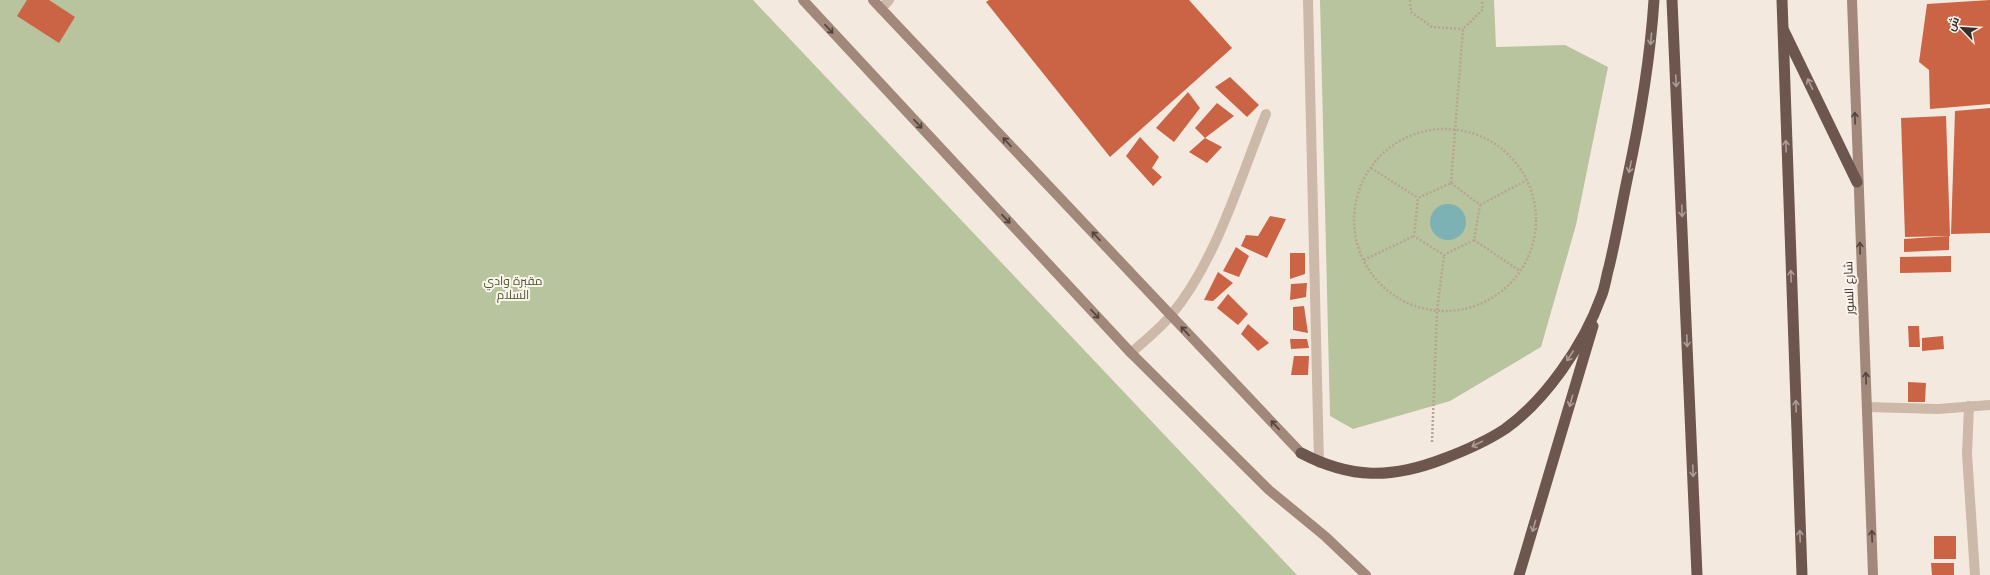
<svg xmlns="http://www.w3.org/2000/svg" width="1990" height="575" font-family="Arial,Cairo,sans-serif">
<rect width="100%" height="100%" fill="#f4e9df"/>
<g fill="#b8c49d">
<polygon points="0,0 753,0 1297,575 0,575"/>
<polygon points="1320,0 1494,0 1496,47 1565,45 1608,67 1576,225 1541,347 1450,401 1353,429 1330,416"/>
</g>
<circle fill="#7cb2b3" cx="1448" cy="222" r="18"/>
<g fill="#cb6345">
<polygon points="27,0 49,0 75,17 59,43 17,16"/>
<polygon points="989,0 1189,0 1232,48 1110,157 986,2"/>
<polygon points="1990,0 1990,104 1930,109 1929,70 1919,62 1927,4"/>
<polygon points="1230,77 1259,105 1247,117 1215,87"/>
<polygon points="1188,92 1200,108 1174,142 1156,128"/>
<polygon points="1217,103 1234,116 1205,138 1195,128"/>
<polygon points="1990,108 1990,233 1951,234 1955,111"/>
<polygon points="1946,116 1950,236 1905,237 1901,118"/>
<polygon points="1140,137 1159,157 1152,168 1162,177 1153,186 1126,156"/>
<polygon points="1205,138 1222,147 1207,163 1189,152"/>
<polygon points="1270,216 1286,219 1267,258 1241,246 1246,235 1258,236"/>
<polygon points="1949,236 1949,250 1904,252 1904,239"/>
<polygon points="1236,247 1249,256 1239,277 1223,271"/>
<polygon points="1290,253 1305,253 1305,274 1290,279"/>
<polygon points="1951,256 1951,272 1900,273 1900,257"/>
<polygon points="1218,272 1233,283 1213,301 1204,300"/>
<polygon points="1307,283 1306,297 1290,300 1291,284"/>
<polygon points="1228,294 1248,314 1238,325 1217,308"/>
<polygon points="1304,306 1308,333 1293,330 1293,307"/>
<polygon points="1248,324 1269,343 1258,351 1241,334"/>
<polygon points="1908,326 1919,326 1920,347 1909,347"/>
<polygon points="1943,336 1944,349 1922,351 1922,338"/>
<polygon points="1290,339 1307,339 1309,348 1291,349"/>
<polygon points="1294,356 1309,356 1308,375 1291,375"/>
<polygon points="1908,382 1926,383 1925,402 1908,402"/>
<rect x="1934" y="536" width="22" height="23"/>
<polygon points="1931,563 1954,563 1954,575 1932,575"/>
</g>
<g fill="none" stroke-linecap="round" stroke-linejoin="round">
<g stroke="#b9a393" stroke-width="2.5" stroke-dasharray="2 2" stroke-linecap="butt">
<polyline points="1410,0 1411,12 1432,27 1463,29"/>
<circle cx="1445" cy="220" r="91"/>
<polyline points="1371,168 1418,198"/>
<polygon points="1451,183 1480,205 1474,240 1444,255 1414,236 1418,198"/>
<polyline points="1451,183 1463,29 1483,9 1482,0"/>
<polyline points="1480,205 1527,180"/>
<polyline points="1474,240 1520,271"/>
<polyline points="1364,260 1414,236"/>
<polyline points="1432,442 1437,311 1444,255"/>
</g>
<g stroke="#cdb9a9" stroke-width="10">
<polyline points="881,9 889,0"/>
<path d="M1131 353C1144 341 1160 329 1171 315 1216 262 1240 178 1266 114"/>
</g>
<polyline stroke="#cdb9a9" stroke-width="10" points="1308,0 1319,463"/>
<g stroke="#cdb9a9" stroke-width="10">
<polyline points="1969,406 1967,454 1975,575"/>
<polyline points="1867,407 1938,409 1990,405"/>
</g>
<g stroke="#a1887a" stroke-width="10">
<polyline points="803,0 1131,353 1269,490 1326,537 1366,575"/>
<polyline points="873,0 1301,453"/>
<polyline points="1852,0 1873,575"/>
</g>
<g stroke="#6c564d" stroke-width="11">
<polyline points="1672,0 1697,575"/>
<polyline points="1782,0 1802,575"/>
<polyline points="1784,31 1857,182"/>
<path d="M1301 453C1351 479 1391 479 1443 459 1464 451 1487 441 1505 429 1546 400 1584 344 1601 297 1605 288 1606 277 1609 267 1616 238 1621 209 1627 180 1640 120 1650 61 1654 0"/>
<polyline points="1519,575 1593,326"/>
</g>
</g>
<defs><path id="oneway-shaft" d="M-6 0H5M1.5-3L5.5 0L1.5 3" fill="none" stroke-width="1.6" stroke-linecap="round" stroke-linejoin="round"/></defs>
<g stroke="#54443e">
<use href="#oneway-shaft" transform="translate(829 29) rotate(47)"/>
<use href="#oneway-shaft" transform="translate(1855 118) rotate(-92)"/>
<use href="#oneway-shaft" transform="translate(918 124) rotate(47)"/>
<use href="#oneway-shaft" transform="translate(1007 142) rotate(-133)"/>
<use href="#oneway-shaft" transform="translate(1006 219) rotate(47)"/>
<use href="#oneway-shaft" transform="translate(1096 236) rotate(-133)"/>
<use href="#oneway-shaft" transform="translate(1860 248) rotate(-92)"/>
<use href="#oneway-shaft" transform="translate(1095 314) rotate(47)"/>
<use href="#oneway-shaft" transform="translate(1185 331) rotate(-133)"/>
<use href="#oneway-shaft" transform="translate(1866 378) rotate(-92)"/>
<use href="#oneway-shaft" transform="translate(1275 425) rotate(-133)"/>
<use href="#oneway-shaft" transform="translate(1872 536) rotate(-92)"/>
</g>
<g stroke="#ac9d95">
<use href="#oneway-shaft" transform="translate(1651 39) rotate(95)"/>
<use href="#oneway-shaft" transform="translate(1676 81) rotate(87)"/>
<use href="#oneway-shaft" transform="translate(1810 84) rotate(-116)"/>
<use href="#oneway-shaft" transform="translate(1786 146) rotate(-92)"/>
<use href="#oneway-shaft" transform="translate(1630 167) rotate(102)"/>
<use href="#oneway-shaft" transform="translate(1682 211) rotate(88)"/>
<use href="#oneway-shaft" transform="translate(1791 276) rotate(-92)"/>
<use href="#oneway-shaft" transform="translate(1687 341) rotate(88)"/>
<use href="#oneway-shaft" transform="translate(1570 356) rotate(123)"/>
<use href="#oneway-shaft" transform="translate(1571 401) rotate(106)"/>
<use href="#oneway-shaft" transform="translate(1796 406) rotate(-92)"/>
<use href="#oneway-shaft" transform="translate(1477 444) rotate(153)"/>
<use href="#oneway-shaft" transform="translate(1693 471) rotate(88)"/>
<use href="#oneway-shaft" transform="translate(1534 526) rotate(106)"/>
<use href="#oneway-shaft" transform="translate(1800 536) rotate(-92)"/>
</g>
<g text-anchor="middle" stroke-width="4" stroke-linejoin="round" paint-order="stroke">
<g font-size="12" fill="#4a5a2c" stroke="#fbf4ec">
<text x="513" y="285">مقبرة وادي<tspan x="513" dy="14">السلام</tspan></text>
</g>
<g font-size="12" fill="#3a2e2a" stroke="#fbf4ec">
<text transform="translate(1849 288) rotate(-92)" y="4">شارع السور</text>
</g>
</g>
<g transform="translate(1962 28) rotate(295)" stroke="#fbf4ec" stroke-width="3" paint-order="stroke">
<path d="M0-3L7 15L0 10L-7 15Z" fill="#3a2e2a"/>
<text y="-6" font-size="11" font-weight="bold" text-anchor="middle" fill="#3a2e2a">ش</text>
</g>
</svg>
